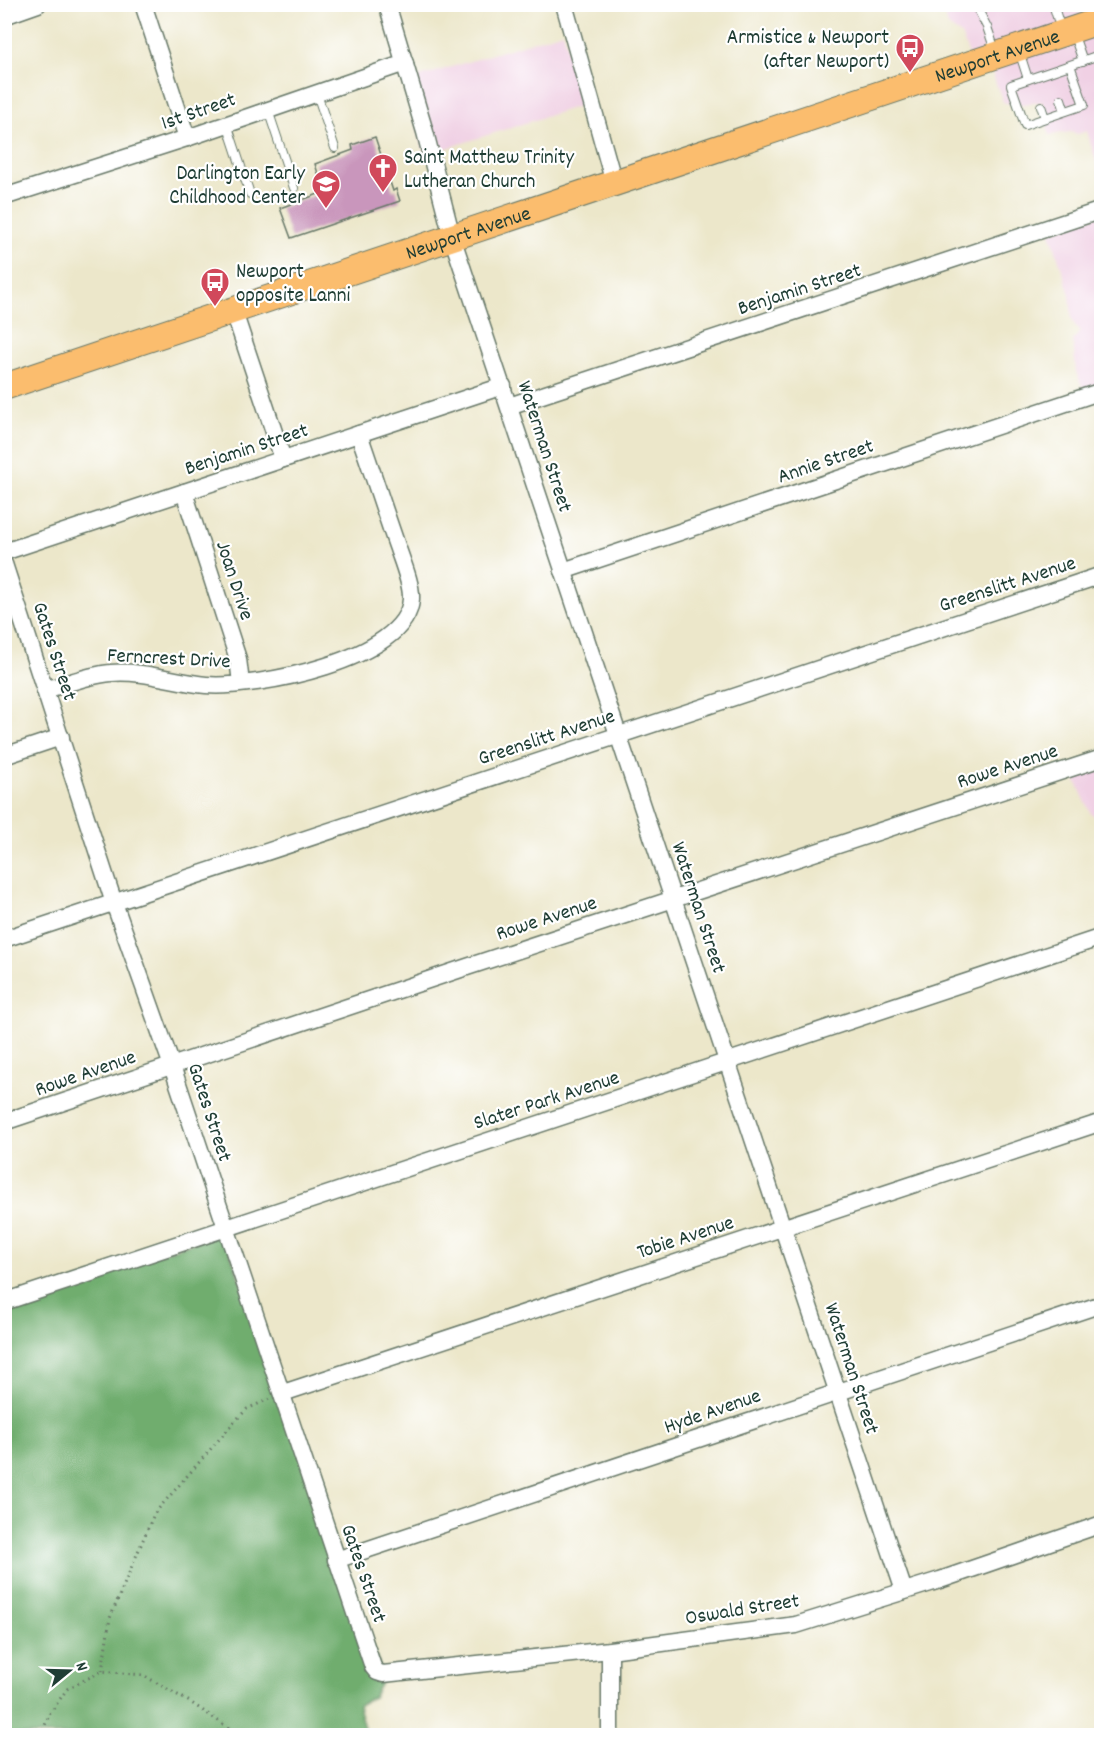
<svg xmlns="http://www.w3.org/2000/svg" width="1106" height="1740" font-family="Dekko,sans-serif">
<rect width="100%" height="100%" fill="#fff"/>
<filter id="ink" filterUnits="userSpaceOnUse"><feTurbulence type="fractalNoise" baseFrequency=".0167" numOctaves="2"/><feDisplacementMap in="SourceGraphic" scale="12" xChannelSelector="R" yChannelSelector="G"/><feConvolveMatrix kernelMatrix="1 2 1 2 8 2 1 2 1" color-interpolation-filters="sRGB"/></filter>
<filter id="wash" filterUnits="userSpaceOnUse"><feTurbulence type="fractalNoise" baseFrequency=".008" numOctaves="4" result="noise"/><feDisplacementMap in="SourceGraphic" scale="24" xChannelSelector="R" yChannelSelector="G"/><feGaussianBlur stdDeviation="1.35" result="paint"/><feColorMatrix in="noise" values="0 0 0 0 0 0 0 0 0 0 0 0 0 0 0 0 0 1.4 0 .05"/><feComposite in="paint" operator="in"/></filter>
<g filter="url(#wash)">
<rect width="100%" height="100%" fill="#ece7ca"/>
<g fill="#f0d0e4">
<polygon points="946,4 1101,5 1101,179 1087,131 1078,134 1070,132 1049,135 1043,102 1015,105 1003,102 987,59 972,62 961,35 948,26 944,11"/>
<polygon points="563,32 582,105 425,155 404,82"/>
<polygon points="1101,214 1101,396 1088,400 1076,372 1073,340 1081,331 1076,327 1072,320 1070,295 1050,232"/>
<polygon points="1101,763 1101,823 1099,818 1091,814 1073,774"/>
</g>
<polygon fill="#6fad6e" stroke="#477551" stroke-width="1.5" points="223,1233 384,1678 373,1697 358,1706 366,1735 5,1735 4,1304"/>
<g id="blocks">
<polygon fill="#c996bc" points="375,137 393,191 396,189 400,201 291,238 280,208 324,192 315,164 353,150 352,145"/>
</g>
</g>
<g filter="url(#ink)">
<use href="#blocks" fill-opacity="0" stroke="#677868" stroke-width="1.5"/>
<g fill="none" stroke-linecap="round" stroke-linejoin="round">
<g stroke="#677868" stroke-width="10">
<g id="service">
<polyline points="975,4 987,27 996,53"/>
<polyline points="1053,4 1061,30"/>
<polyline points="1073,33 1083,61"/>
<polyline points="1019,51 1028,79"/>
<polyline points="1070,65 1011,85 1025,125 1084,105 1070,65 1102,54"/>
<polyline points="317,94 335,148"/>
<polyline points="1061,99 1065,111"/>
<polyline points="1041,106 1045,118"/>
<polyline points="268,110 294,188"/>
<polyline points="227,124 250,194"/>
</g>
</g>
<g stroke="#677868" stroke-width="19">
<g id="minor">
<polyline points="143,4 187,138"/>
<polyline points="387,4 425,132 452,237 904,1591"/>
<polyline points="564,4 614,183"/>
<polyline points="4,16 38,4"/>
<polyline points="4,197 187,138 405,63"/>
<polyline points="233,309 283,459"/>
<polyline points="509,406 1102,210"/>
<polyline points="184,492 238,659 241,683"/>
<polyline points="4,552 503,386"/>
<polyline points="4,564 114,903 172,1066 373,1667 377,1672 383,1674 610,1650 796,1625 940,1580 1102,1524"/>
<polyline points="563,571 1102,391"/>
<path d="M45 690C66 684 88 675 111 673 142 670 175 682 206 685 254 689 408 660 411 599 412 584 402 561 397 546 384 509 372 471 359 434"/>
<polyline points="4,756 61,737"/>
<polyline points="4,939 1102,575"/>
<polyline points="4,1122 467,967 1102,758"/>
<polyline points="4,1302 1102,937"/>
<polyline points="283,1393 1102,1122"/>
<polyline points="336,1560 1102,1304"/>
<polyline points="610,1736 610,1650"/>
</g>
</g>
<g stroke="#677868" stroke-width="28">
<g id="primary">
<path id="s1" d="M4 387 1102 20"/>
</g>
</g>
<g stroke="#677868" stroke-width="3" stroke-dasharray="1.5 4.5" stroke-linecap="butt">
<polyline points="102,1671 110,1618 154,1514 236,1420 247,1409 269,1399"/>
<polyline points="41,1736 49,1715 67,1689 102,1671 143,1675 190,1702 241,1736"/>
</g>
<use href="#service" stroke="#fff" stroke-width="8"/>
<use href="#minor" stroke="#fff" stroke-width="16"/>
<use href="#primary" stroke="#fbbd6e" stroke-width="26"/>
</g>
</g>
<defs>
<g id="bus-pin" transform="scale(1.5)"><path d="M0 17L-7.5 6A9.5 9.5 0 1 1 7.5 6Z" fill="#d1495b" stroke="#fff"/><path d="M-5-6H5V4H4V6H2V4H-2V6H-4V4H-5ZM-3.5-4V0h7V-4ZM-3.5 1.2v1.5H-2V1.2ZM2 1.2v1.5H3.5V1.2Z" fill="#fff"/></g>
<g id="church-pin" transform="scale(1.5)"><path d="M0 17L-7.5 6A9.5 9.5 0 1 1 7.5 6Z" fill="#d1495b" stroke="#fff"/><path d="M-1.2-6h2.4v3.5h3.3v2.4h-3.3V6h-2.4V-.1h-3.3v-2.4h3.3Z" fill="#fff"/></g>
<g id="school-pin" transform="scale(1.5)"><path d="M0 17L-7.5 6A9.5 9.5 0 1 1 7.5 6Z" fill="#d1495b" stroke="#fff"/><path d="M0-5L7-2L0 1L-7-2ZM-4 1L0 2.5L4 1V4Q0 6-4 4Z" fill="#fff"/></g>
</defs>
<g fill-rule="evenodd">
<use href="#bus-pin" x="910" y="48"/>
<use href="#church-pin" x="383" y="168"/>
<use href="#school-pin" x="326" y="184"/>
<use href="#bus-pin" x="215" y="282"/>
</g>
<g text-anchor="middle" stroke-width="4.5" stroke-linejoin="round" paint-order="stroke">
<g font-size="21" fill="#1f3d34" stroke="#fff" text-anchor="end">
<text x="889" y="43">Armistice &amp; Newport<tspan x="889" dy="24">(after Newport)</tspan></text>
<text x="404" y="163" text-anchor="start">Saint Matthew Trinity<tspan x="404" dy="24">Lutheran Church</tspan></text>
<text x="305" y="179">Darlington Early<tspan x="305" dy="24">Childhood Center</tspan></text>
<text x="236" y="277" text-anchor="start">Newport<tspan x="236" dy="24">opposite Lanni</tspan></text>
</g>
<g font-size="21" fill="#1f3d34" stroke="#fff">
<text dy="7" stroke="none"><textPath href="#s1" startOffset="1047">Newport Avenue</textPath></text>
<text transform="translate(198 110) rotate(-19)" y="7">1st Street</text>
<text dy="7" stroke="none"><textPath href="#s1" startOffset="489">Newport Avenue</textPath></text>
<text transform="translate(799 288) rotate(-18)" y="7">Benjamin Street</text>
<text transform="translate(546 446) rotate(72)" y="7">Waterman Street</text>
<text transform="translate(246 448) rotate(-18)" y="7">Benjamin Street</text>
<text transform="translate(825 460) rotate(-19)" y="7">Annie Street</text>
<text transform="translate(236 580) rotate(72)" y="7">Joan Drive</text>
<text transform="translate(1007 583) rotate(-18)" y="7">Greenslitt Avenue</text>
<text transform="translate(56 651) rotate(72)" y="7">Gates Street</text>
<text transform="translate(169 657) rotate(3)" y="7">Ferncrest Drive</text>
<text transform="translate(546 736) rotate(-18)" y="7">Greenslitt Avenue</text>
<text transform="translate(1007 765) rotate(-18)" y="7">Rowe Avenue</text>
<text transform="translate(700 907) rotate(72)" y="7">Waterman Street</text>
<text transform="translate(546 917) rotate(-18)" y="7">Rowe Avenue</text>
<text transform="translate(85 1072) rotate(-19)" y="7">Rowe Avenue</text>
<text transform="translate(546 1099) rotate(-18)" y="7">Slater Park Avenue</text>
<text transform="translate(211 1112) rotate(72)" y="7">Gates Street</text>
<text transform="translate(685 1236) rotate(-18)" y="7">Tobie Avenue</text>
<text transform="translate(853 1368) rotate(72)" y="7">Waterman Street</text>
<text transform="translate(712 1410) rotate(-19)" y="7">Hyde Avenue</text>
<text transform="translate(365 1573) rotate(71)" y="7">Gates Street</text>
<text transform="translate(742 1608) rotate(-9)" y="7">Oswald Street</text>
</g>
</g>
<rect width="1106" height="1740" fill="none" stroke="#fff" stroke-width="24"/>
<g transform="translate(69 1671) rotate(71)" stroke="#ffffff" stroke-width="4.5" paint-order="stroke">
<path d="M0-4.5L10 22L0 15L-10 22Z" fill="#1f3d34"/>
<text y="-9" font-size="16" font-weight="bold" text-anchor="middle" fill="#1f3d34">N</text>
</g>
</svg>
